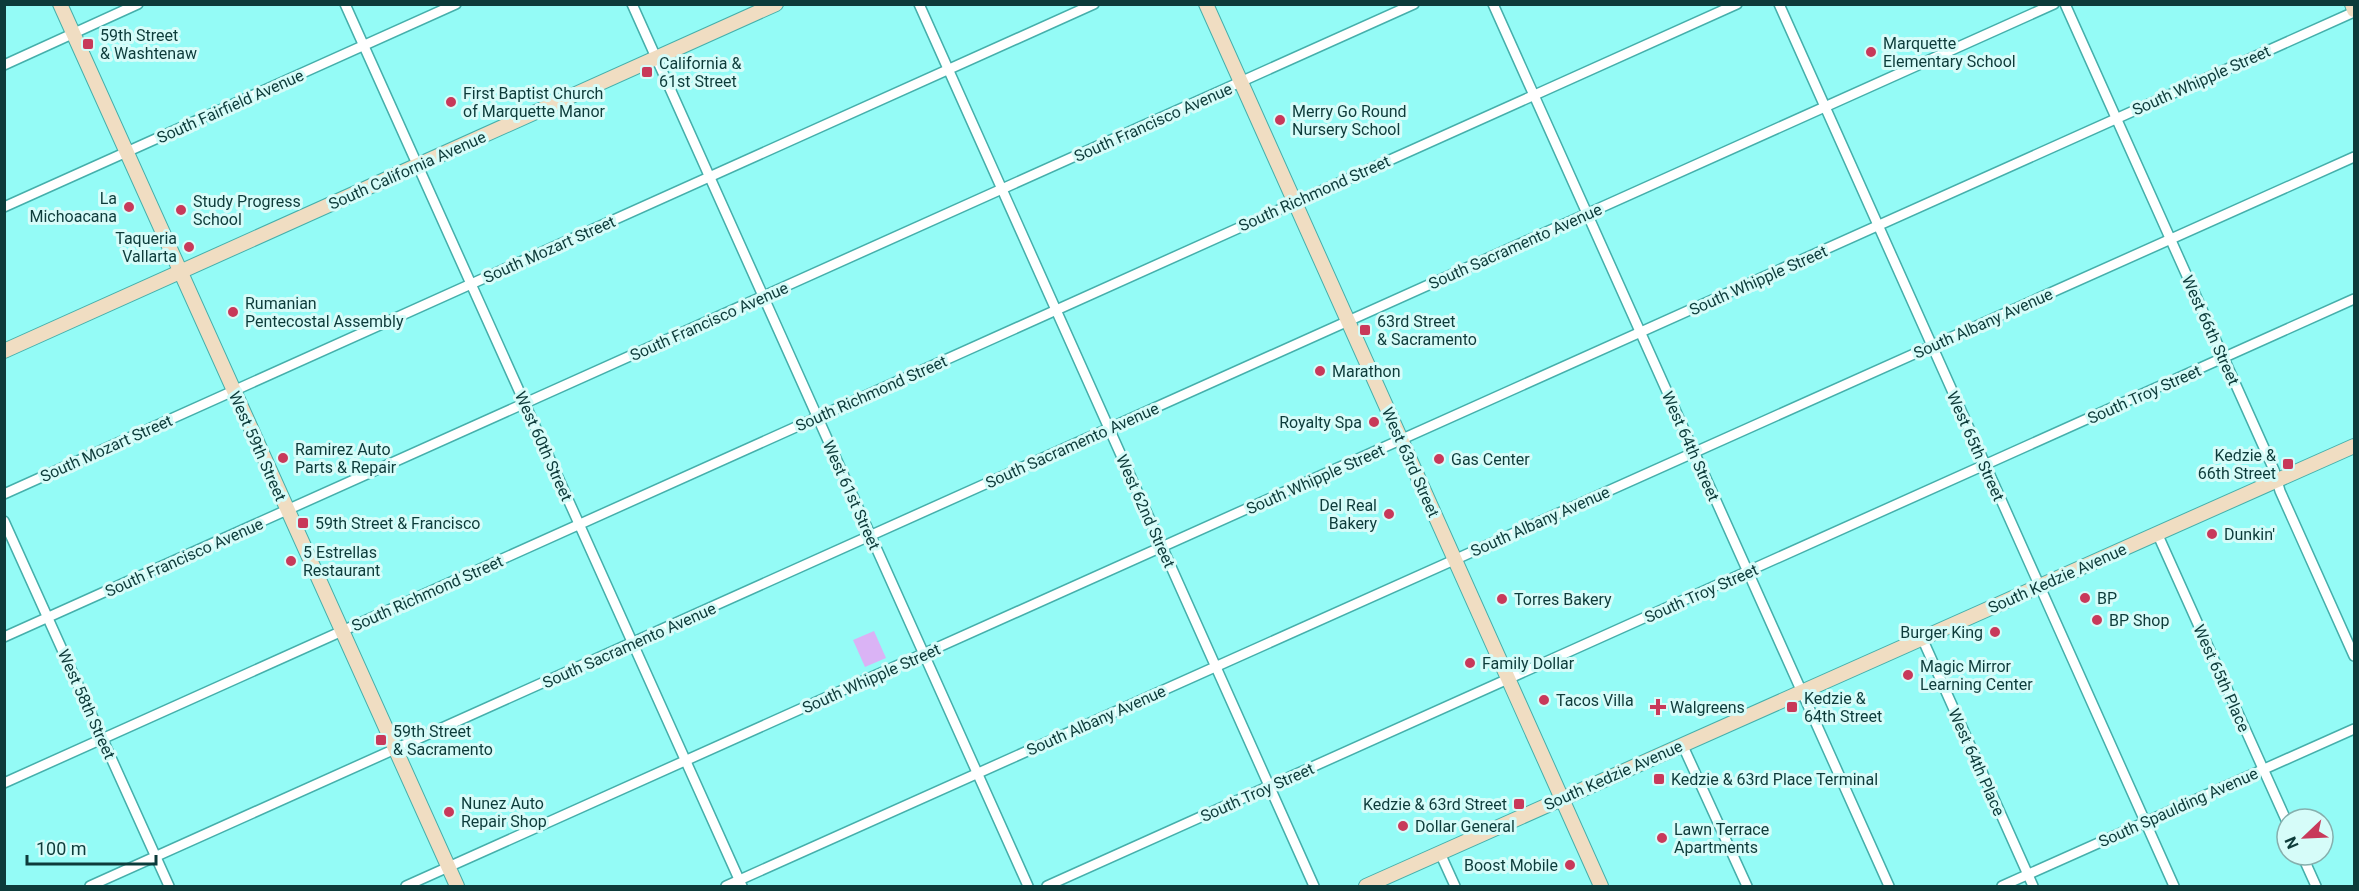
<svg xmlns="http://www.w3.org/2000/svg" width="2359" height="891" font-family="Roboto,sans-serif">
<rect width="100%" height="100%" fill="#94fbf6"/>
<polygon fill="#dab3f5" points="874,631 886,658 865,667 853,640"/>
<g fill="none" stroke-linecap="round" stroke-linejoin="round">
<g stroke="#45afab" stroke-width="12">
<g id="street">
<polyline points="345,4 742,886"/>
<polyline points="632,4 1028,886"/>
<polyline points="919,4 1314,886"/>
<polyline points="1493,4 1889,886"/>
<polyline points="1779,4 2174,886"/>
<polyline points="2065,4 2274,470 2280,491 2354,656"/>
<polyline points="4,65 138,4"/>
<polyline points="4,207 456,4"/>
<polyline points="4,494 1094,4"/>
<polyline points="4,521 169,886"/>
<polyline points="2157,533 2287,822"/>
<polyline points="4,637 1414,4"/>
<polyline points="1922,638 2033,886"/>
<polyline points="1682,744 1747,886"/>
<polyline points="4,783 1737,4"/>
<polyline points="1440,853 1455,886"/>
<polyline points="2302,855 2316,886"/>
<polyline points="90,886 2054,4"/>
<polyline points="406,886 2354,12"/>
<polyline points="726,886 2354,157"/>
<polyline points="1047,886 2354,299"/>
<polyline points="2002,886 2354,729"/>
</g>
</g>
<g stroke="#45afab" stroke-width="16">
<g id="secondary">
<polyline points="60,4 457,886"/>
<polyline points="1206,4 1601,886"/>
<polyline points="2352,4 2354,10"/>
<polyline points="4,351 776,4"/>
<polyline points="1366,886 2354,446"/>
</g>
</g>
<use href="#street" stroke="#fff" stroke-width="9"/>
<use href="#secondary" stroke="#f0ddc2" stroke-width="14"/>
</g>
<g fill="#c8395a" stroke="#d6fcf9" stroke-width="2">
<rect x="82" y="38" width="12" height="12" rx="3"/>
<circle cx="1871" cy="52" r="6"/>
<rect x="641" y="66" width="12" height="12" rx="3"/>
<circle cx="451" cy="102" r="6"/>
<circle cx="1280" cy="120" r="6"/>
<circle cx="129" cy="207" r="6"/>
<circle cx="181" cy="210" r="6"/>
<circle cx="189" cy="247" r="6"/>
<circle cx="233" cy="312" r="6"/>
<rect x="1359" y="324" width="12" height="12" rx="3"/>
<circle cx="1320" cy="371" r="6"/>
<circle cx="1374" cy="422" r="6"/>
<circle cx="283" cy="458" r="6"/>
<circle cx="1439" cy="459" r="6"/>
<rect x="2282" y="458" width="12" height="12" rx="3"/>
<circle cx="1389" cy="514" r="6"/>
<rect x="297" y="517" width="12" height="12" rx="3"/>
<circle cx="2212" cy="534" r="6"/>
<circle cx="291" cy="561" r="6"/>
<circle cx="2085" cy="598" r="6"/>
<circle cx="1502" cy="599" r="6"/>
<circle cx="2097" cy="620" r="6"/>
<circle cx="1995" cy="632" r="6"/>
<circle cx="1470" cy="663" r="6"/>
<circle cx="1908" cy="675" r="6"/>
<circle cx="1544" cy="700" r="6"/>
<path d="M1655 698h6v6h6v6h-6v6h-6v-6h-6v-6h6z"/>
<rect x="1786" y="701" width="12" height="12" rx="3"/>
<rect x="375" y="734" width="12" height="12" rx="3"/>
<rect x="1653" y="773" width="12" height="12" rx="3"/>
<rect x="1513" y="798" width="12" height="12" rx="3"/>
<circle cx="449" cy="812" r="6"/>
<circle cx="1403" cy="826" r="6"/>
<circle cx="1662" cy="838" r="6"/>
<circle cx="1570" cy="865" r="6"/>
</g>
<g text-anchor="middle" stroke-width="6" stroke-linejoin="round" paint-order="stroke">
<g font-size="16" fill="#0d3b3a" stroke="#d6fcf9" text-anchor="start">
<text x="100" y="41">59th Street<tspan x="100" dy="18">&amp; Washtenaw</tspan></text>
<text x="1883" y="49">Marquette<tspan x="1883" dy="18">Elementary School</tspan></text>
<text x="659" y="69">California &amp;<tspan x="659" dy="18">61st Street</tspan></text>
<text x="463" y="99">First Baptist Church<tspan x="463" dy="18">of Marquette Manor</tspan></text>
<text x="1292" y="117">Merry Go Round<tspan x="1292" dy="18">Nursery School</tspan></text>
<text x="117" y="204" text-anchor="end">La<tspan x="117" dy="18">Michoacana</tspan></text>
<text x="193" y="207">Study Progress<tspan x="193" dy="18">School</tspan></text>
<text x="177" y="244" text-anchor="end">Taqueria<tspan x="177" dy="18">Vallarta</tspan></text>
<text x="245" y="309">Rumanian<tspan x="245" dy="18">Pentecostal Assembly</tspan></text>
<text x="1377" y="327">63rd Street<tspan x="1377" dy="18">&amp; Sacramento</tspan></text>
<text x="1332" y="377">Marathon</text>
<text x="1362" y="428" text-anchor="end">Royalty Spa</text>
<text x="295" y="455">Ramirez Auto<tspan x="295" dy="18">Parts &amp; Repair</tspan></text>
<text x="2276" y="461" text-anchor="end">Kedzie &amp;<tspan x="2276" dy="18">66th Street</tspan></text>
<text x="1451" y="465">Gas Center</text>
<text x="1377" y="511" text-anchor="end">Del Real<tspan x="1377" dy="18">Bakery</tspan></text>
<text x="315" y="529">59th Street &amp; Francisco</text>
<text x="2224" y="540">Dunkin'</text>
<text x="303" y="558">5 Estrellas<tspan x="303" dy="18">Restaurant</tspan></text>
<text x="2097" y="604">BP</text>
<text x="1514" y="605">Torres Bakery</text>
<text x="2109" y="626">BP Shop</text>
<text x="1983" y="638" text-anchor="end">Burger King</text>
<text x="1482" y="669">Family Dollar</text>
<text x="1920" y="672">Magic Mirror<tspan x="1920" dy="18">Learning Center</tspan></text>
<text x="1804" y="704">Kedzie &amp;<tspan x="1804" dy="18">64th Street</tspan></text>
<text x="1556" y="706">Tacos Villa</text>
<text x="1670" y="713">Walgreens</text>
<text x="393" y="737">59th Street<tspan x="393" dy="18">&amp; Sacramento</tspan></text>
<text x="1671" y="785">Kedzie &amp; 63rd Place Terminal</text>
<text x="461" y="809">Nunez Auto<tspan x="461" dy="18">Repair Shop</tspan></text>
<text x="1507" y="810" text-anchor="end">Kedzie &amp; 63rd Street</text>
<text x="1415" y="832">Dollar General</text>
<text x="1674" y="835">Lawn Terrace<tspan x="1674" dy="18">Apartments</tspan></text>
<text x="1558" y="871" text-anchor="end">Boost Mobile</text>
</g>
<g font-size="16" fill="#0d3b3a" stroke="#d6fcf9">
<text transform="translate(2201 80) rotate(-24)" y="6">South Whipple Street</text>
<text transform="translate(230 106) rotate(-24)" y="6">South Fairfield Avenue</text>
<text transform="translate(1153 122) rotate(-24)" y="6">South Francisco Avenue</text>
<text transform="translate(407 170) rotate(-24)" y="6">South California Avenue</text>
<text transform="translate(1314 193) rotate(-24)" y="6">South Richmond Street</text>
<text transform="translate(1515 246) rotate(-24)" y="6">South Sacramento Avenue</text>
<text transform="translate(549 249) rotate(-24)" y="6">South Mozart Street</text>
<text transform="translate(1758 280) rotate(-24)" y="6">South Whipple Street</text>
<text transform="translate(709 321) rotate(-24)" y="6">South Francisco Avenue</text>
<text transform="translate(1983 323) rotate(-24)" y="6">South Albany Avenue</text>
<text transform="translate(2211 330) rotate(66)" y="6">West 66th Street</text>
<text transform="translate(871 393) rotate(-24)" y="6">South Richmond Street</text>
<text transform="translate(2144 394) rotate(-24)" y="6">South Troy Street</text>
<text transform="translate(1072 445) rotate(-24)" y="6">South Sacramento Avenue</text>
<text transform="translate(258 446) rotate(66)" y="6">West 59th Street</text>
<text transform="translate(544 446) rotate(66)" y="6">West 60th Street</text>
<text transform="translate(1691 446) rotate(66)" y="6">West 64th Street</text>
<text transform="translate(1976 446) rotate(66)" y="6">West 65th Street</text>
<text transform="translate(106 448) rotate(-24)" y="6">South Mozart Street</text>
<text transform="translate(1411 462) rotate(66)" y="6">West 63rd Street</text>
<text transform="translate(1315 479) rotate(-24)" y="6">South Whipple Street</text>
<text transform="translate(852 495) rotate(66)" y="6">West 61st Street</text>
<text transform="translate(1146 511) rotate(66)" y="6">West 62nd Street</text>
<text transform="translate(1540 521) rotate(-24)" y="6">South Albany Avenue</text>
<text transform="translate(184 557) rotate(-24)" y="6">South Francisco Avenue</text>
<text transform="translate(2057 578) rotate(-24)" y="6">South Kedzie Avenue</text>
<text transform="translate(427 593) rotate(-24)" y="6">South Richmond Street</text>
<text transform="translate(1701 593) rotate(-24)" y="6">South Troy Street</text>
<text transform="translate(629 645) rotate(-24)" y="6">South Sacramento Avenue</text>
<text transform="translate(871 678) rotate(-24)" y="6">South Whipple Street</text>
<text transform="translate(2222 678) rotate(66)" y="6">West 65th Place</text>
<text transform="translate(87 704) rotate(66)" y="6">West 58th Street</text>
<text transform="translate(1096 720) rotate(-24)" y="6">South Albany Avenue</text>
<text transform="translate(1977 762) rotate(66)" y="6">West 64th Place</text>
<text transform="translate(1613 775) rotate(-24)" y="6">South Kedzie Avenue</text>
<text transform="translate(1257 792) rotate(-24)" y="6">South Troy Street</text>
<text transform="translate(2178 807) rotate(-24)" y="6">South Spaulding Avenue</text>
</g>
</g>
<rect width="2359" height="891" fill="none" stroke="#0d3b3a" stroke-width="12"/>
<g transform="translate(2305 837) rotate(247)"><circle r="28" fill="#d6fcf9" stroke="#86afad" stroke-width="1.5"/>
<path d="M0-4.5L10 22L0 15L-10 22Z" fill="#c8395a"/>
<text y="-9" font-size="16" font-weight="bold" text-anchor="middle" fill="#0d3b3a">N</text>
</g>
<path d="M27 855v9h129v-9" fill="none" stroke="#0d3b3a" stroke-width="3"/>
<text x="36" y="855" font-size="18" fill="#0d3b3a" stroke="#d6fcf9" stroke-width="4.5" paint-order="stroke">100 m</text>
</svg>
